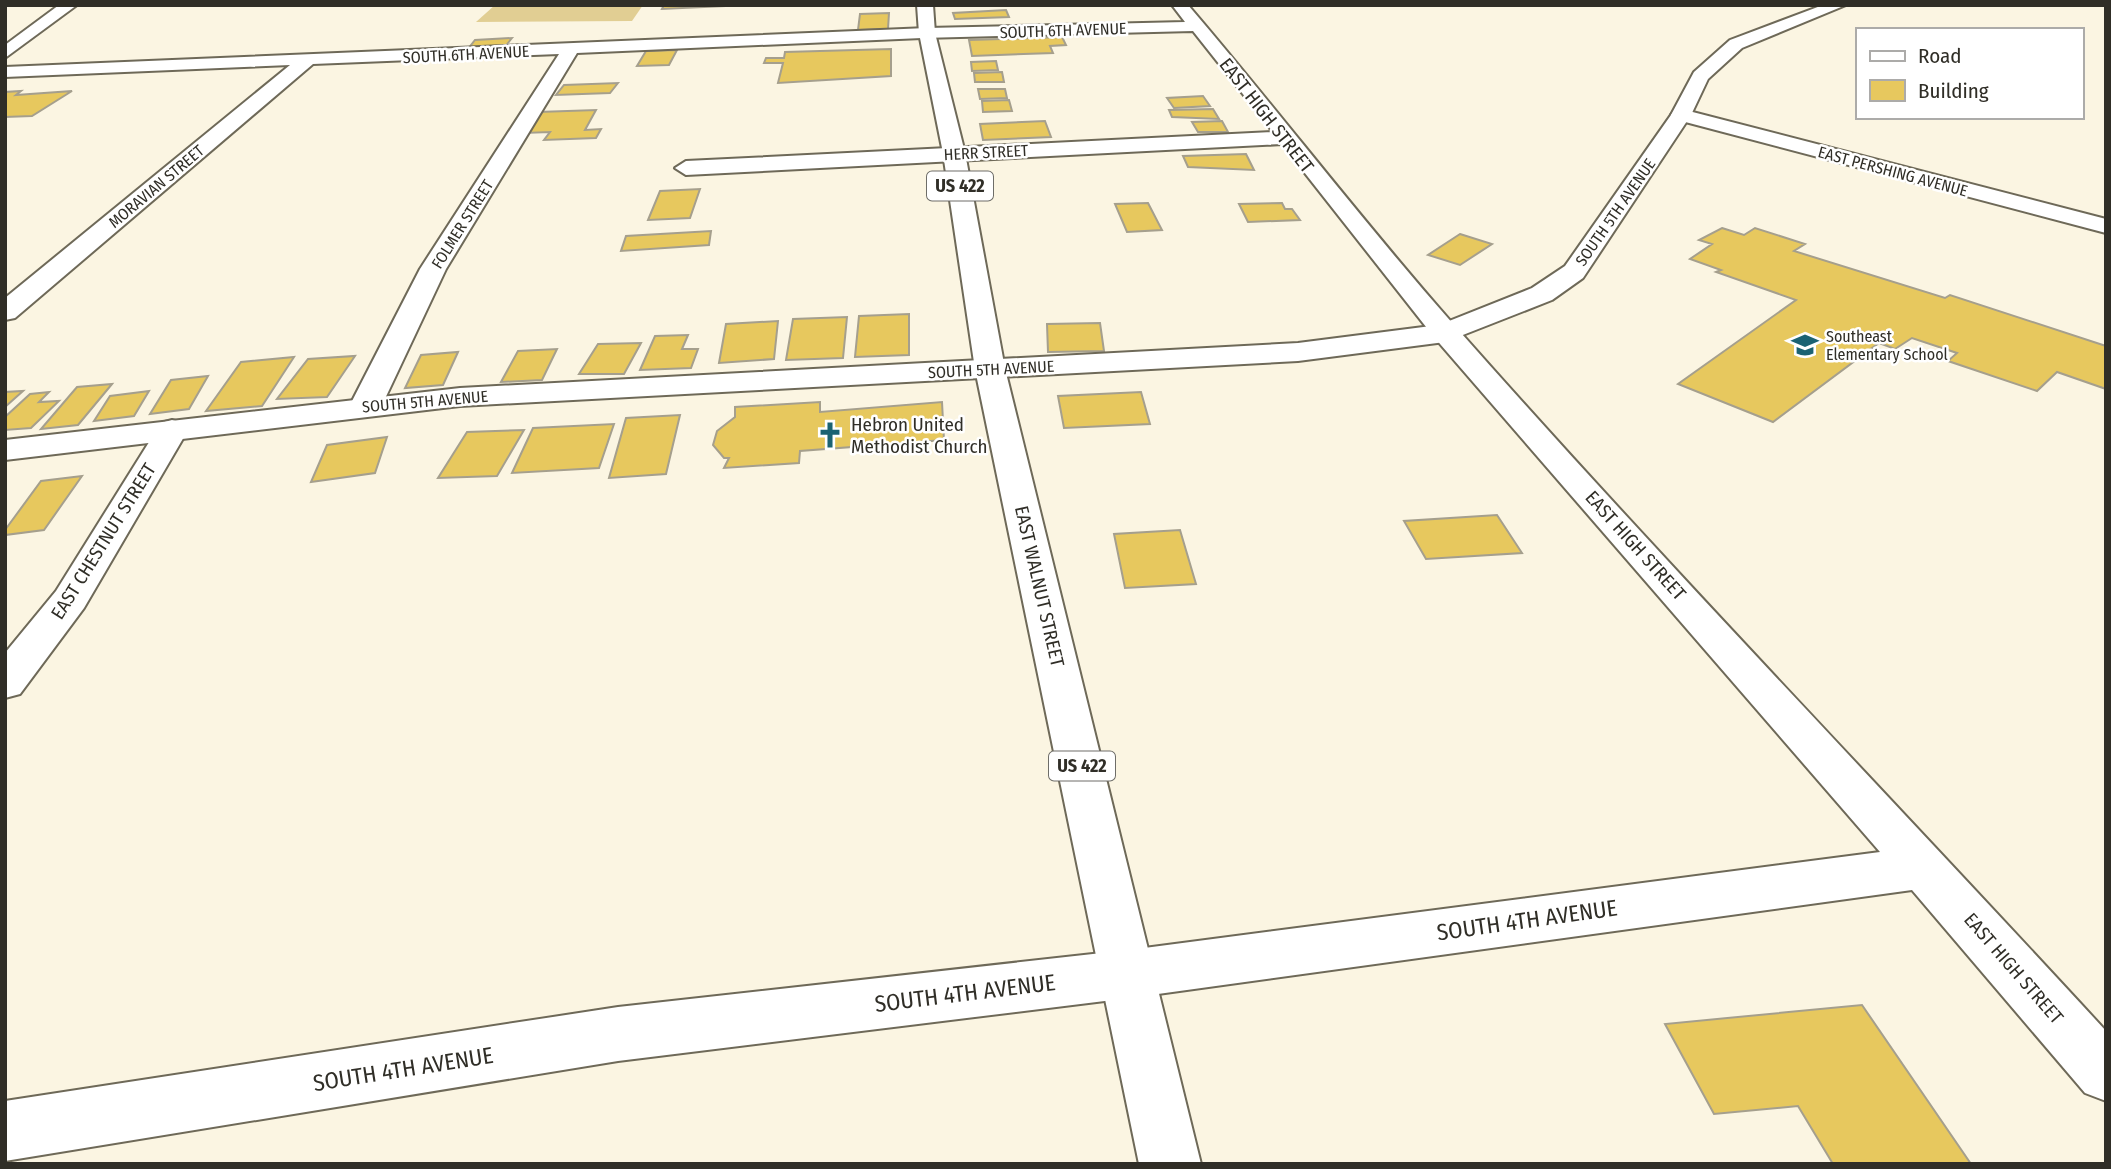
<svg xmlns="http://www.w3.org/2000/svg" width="2111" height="1169" font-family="'Fira Sans Condensed',sans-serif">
<rect width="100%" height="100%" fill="#fbf5e2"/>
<polygon fill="#e1ce93" points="495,5 643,5 632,21 476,22"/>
<g fill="#e7c85e" stroke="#a59f8d" stroke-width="2">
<polygon points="664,5 748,5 662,9"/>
<polygon points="1006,10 1009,17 955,19 953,13"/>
<polygon points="889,13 888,29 858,30 860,14"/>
<polygon points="1062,37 1066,45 1050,46 1053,53 972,56 969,40"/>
<polygon points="512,38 504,48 468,49 475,40"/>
<polygon points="891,49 891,76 778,83 783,63 764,63 766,58 784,58 785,52"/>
<polygon points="677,50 669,65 637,66 646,51"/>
<polygon points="996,61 998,70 972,71 971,62"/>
<polygon points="1002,72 1004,82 975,82 974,73"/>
<polygon points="618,83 610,93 556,95 564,85"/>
<polygon points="978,89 1005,89 1007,98 980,99"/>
<polygon points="21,91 16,95 72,91 32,116 5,117 5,92"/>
<polygon points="1203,96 1210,106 1174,108 1167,98"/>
<polygon points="1009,100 1012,111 983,112 982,101"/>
<polygon points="1213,109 1219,119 1172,117 1169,110"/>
<polygon points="596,110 585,130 601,129 596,138 544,140 550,132 524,133 538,112"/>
<polygon points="1045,121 1051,137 983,140 980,124"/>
<polygon points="1222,121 1228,132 1198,132 1192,122"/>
<polygon points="1246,154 1254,170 1188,167 1183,156"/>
<polygon points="700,189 690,218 648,220 660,191"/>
<polygon points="1148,203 1162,230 1127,232 1115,204"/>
<polygon points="1282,203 1285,209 1292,209 1300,220 1248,222 1239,204"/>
<polygon points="1722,228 1744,235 1755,228 1805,244 1794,251 1945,298 1950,295 2106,346 2106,389 2057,372 2037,391 1948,361 1957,353 1912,338 1895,349 1879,343 1773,422 1678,384 1796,300 1716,272 1721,270 1690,259 1712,244 1699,240"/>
<polygon points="711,231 709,245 621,251 626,236"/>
<polygon points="1460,234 1492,244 1460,265 1428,255"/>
<polygon points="909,314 909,355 855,357 859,316"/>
<polygon points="847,317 843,358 786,360 793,319"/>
<polygon points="778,321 774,359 719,363 726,324"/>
<polygon points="1100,323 1104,351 1048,352 1047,324"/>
<polygon points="688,335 682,349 698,349 691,368 640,370 655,336"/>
<polygon points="641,343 624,374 579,374 598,344"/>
<polygon points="557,349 542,380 501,382 518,351"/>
<polygon points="458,352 443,385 405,388 421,355"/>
<polygon points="355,356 327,397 277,399 308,359"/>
<polygon points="294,357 262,406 206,411 241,362"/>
<polygon points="208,376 189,409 150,414 171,380"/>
<polygon points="112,384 78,425 41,429 77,387"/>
<polygon points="23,391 5,407 5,392"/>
<polygon points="149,391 134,416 94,421 110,396"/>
<polygon points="49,392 39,402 59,401 31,428 5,430 5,417 30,394"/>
<polygon points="1141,392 1150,424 1064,428 1058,396"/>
<polygon points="820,402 820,412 942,402 944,440 800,451 799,463 724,468 729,458 724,458 713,445 717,431 735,417 735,407"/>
<polygon points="680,415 666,474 609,478 626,418"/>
<polygon points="614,424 599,468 512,473 533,428"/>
<polygon points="524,430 497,476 438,478 467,432"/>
<polygon points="387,437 375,473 311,482 327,445"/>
<polygon points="82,476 44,530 5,535 5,530 41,481"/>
<polygon points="1497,515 1522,553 1426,559 1404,521"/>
<polygon points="1180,530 1196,584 1125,588 1114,534"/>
<polygon points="1862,1005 1971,1164 1833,1164 1798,1106 1714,1114 1665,1024"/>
</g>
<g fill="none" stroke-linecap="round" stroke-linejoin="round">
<g stroke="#6e6958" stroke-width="4">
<g id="minor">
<path d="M1172 5H1188C1278 110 1362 221 1454 325 1666 565 1889 795 2106 1031V1101L2085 1093 1912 890 1129 998 618 1061 5 1161V1101L618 1007 1129 950 1880 852 1434 337 1282 144 686 175 675 168 686 161 1273 132 1193 31 922 38 577 53 446 269 382 405 377 412 366 414 355 412 350 405 420 269 559 54 313 64 15 318 5 320V298L290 65 5 77V67L927 28 1185 22Z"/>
<polygon points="1681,109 2106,219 2106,233 1674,119 1671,115 1674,111"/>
<polygon points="172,420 183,423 188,430 84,608 20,694 5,698 5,653 56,591 161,423"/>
</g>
</g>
<g stroke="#6e6958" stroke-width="4">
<polygon id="major" points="1823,5 1846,5 1742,48 1708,79 1691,115 1583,278 1552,300 1445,342 1298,361 460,406 5,460 5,440 460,388 1298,343 1439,325 1532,288 1565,266 1671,115 1694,72 1730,40"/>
</g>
<g stroke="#6e6958" stroke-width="4">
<g id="highway">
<polygon points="59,5 77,5 5,58 5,45"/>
<polygon points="917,5 933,5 935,33 965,153 1005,369 1201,1164 1139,1164 975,369 943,153 919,33"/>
</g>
</g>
<use href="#minor" fill="#fff" fill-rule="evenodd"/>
<use href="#major" fill="#fff" fill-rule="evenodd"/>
<use href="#highway" fill="#fff" fill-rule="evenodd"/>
</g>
<defs>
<g id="school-bare" transform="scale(2.1)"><path d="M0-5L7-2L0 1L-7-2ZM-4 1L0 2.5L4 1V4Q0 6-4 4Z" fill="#1b6272" stroke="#fff" stroke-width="2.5" paint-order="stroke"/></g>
<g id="church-bare" transform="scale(2.1)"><path d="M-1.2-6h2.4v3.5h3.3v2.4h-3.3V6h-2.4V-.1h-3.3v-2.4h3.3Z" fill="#1b6272" stroke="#fff" stroke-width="2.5" paint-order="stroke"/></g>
</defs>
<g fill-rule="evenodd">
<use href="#school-bare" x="1805" y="345"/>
<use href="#church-bare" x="830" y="435"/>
</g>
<g text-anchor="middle" stroke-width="5" stroke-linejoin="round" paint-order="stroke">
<g font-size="16" fill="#302e27" stroke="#fff">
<text transform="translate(1063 30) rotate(-2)" y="6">SOUTH 6TH AVENUE</text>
<text transform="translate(466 54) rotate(-3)" y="6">SOUTH 6TH AVENUE</text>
<text transform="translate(986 152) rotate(-3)" y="6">HERR STREET</text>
<text transform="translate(1893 171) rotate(15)" y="6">EAST PERSHING AVENUE</text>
<text transform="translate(156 186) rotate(-40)" y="6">MORAVIAN STREET</text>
<text transform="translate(1615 212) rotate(-55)" y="6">SOUTH 5TH AVENUE</text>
<text transform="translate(462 224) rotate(-58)" y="6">FOLMER STREET</text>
<text transform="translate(991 369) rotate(-3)" y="6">SOUTH 5TH AVENUE</text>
<text transform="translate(425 401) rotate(-5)" y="6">SOUTH 5TH AVENUE</text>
</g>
<g font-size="16" fill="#302e27" stroke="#fff" text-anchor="start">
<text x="1826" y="342">Southeast<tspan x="1826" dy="18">Elementary School</tspan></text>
</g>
<g fill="#fff" stroke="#6e6d68" stroke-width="2">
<rect x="927" y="171.5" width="66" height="29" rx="5"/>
<rect x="1049" y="751.5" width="66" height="29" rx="5"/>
</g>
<g font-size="18" font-weight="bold" fill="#302e27">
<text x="960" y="192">US 422</text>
<text x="1082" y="772">US 422</text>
</g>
<g font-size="19" fill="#302e27" stroke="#fff">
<text transform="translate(1267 115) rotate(52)" y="7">EAST HIGH STREET</text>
<text transform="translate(103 541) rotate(-58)" y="7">EAST CHESTNUT STREET</text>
<text transform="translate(1636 545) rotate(48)" y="7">EAST HIGH STREET</text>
<text transform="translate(1040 586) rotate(77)" y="7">EAST WALNUT STREET</text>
<text transform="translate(2014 968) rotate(49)" y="7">EAST HIGH STREET</text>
</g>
<g font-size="19" fill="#302e27" stroke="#fff" text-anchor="start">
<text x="851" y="431">Hebron United<tspan x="851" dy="22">Methodist Church</tspan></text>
</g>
<g font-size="23" fill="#302e27" stroke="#fff">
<text transform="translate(1527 920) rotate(-8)" y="8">SOUTH 4TH AVENUE</text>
<text transform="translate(965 993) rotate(-7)" y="8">SOUTH 4TH AVENUE</text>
<text transform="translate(403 1069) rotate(-9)" y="8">SOUTH 4TH AVENUE</text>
</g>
</g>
<rect width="2111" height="1169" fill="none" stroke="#302e27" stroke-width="14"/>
<rect x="1856" y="28" width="228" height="91" fill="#ffffff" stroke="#acaba9" stroke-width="2"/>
<rect x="1870" y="51" width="35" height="10" fill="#ffffff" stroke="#acaba9" stroke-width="2"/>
<text x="1918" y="63" font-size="21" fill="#302e27">Road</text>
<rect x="1870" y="80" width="35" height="21" fill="#e7c85e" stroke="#acaba9" stroke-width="2"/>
<text x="1918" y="98" font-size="21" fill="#302e27">Building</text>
</svg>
